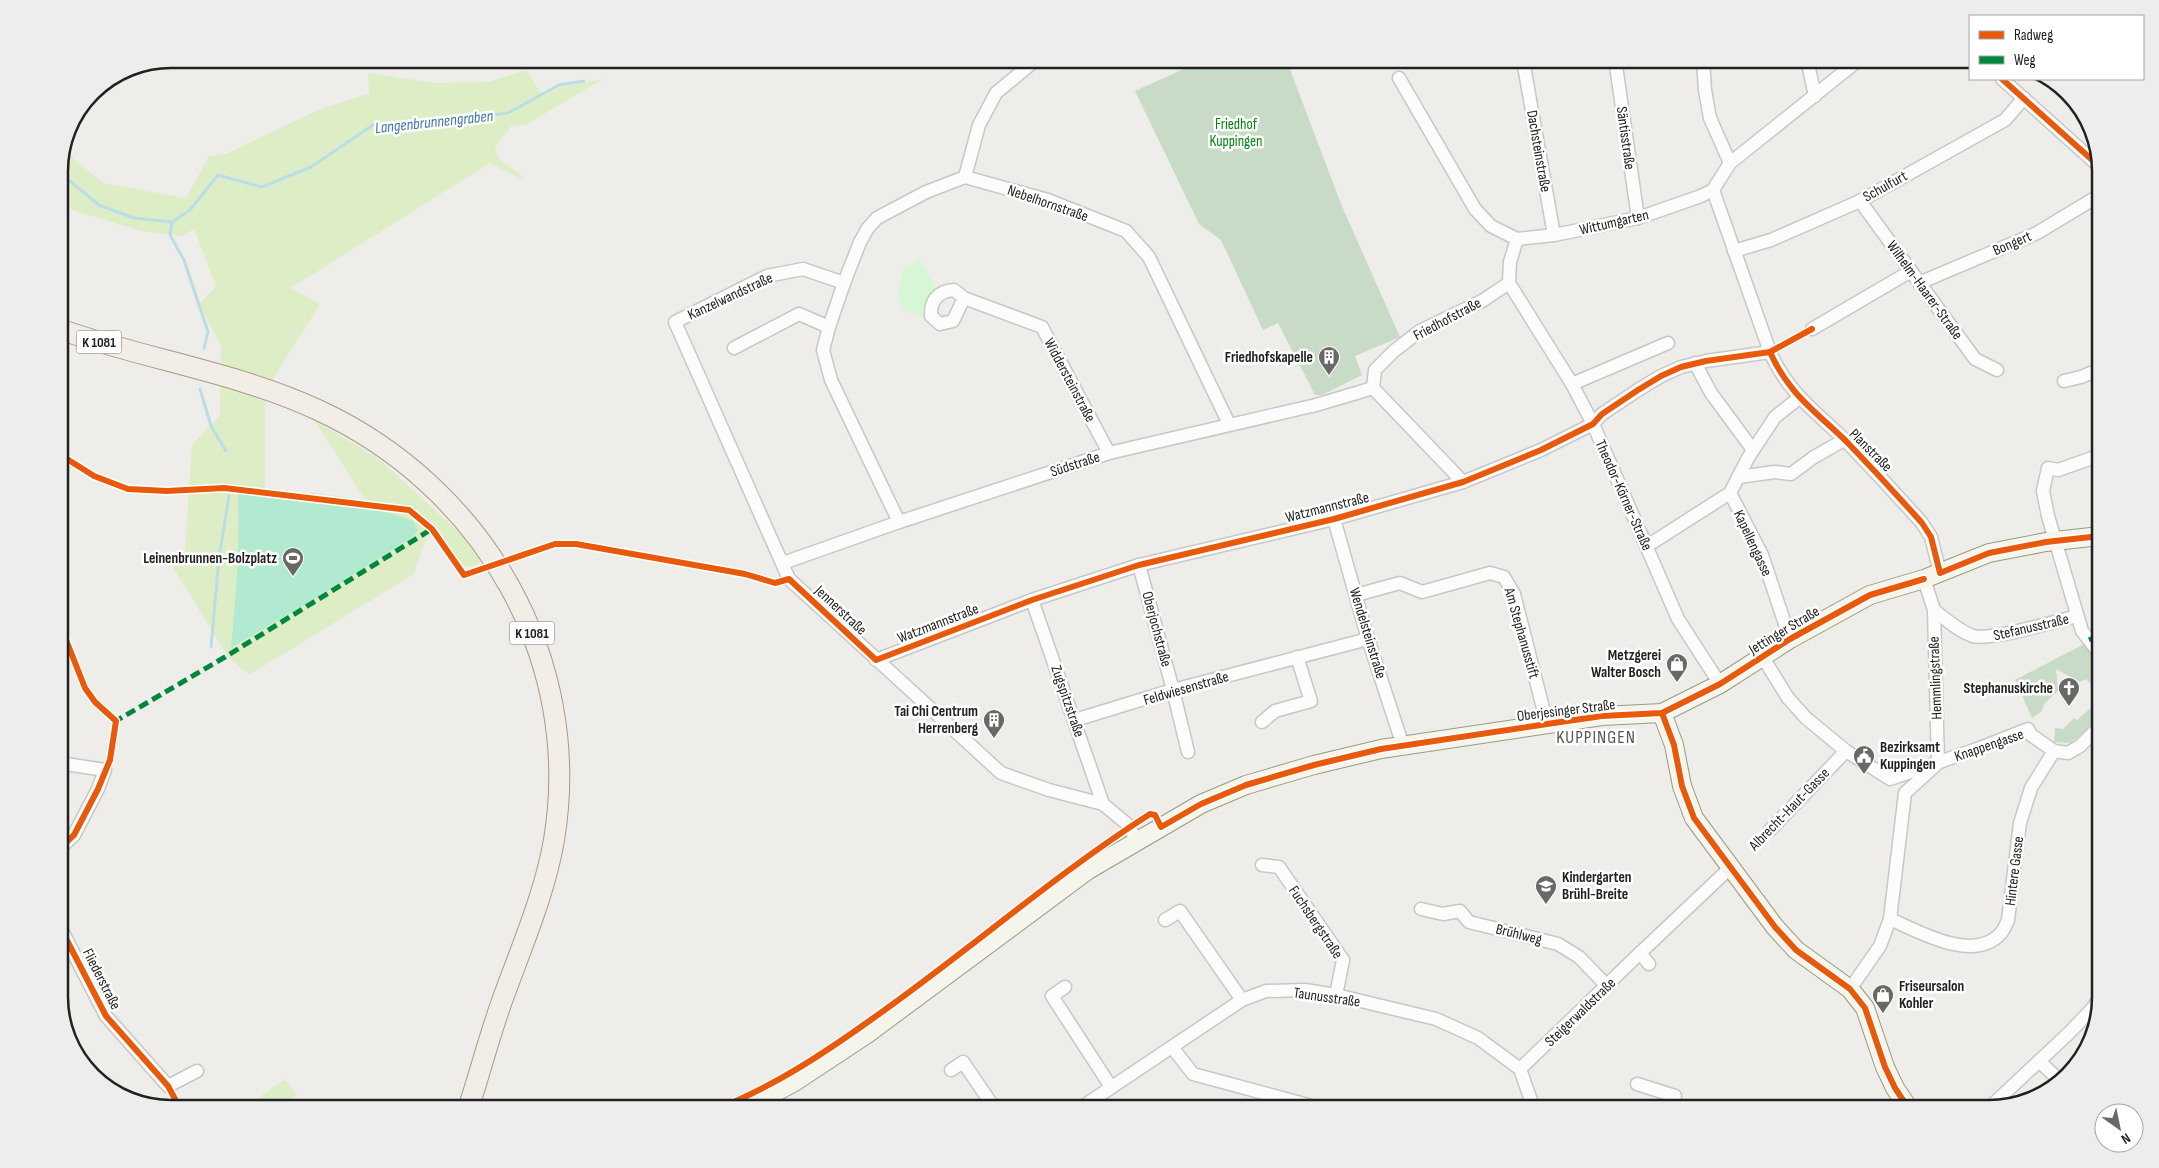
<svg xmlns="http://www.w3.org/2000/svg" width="2159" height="1168" font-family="'Sofia Sans Condensed',sans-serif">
<rect width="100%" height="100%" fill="#efedea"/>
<g fill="#ddeec7">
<polygon points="526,70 543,96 560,87 603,79 526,125 511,126 495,148 500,160 519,173 525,181 490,163 291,288 320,304 265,392 265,519 307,523 311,492 366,501 314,420 380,460 459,532 482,561 470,567 460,565 430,527 414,574 249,675 228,657 169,561 185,551 192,445 220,415 221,346 199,304 216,286 194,229 182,236 141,231 72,210 59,194 59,164 62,149 103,183 186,198 209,156 228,153 320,109 369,94 368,73 436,83 488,82"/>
<polygon points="285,1079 297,1095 277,1109 242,1109"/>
</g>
<g fill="#c7dbc7">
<polygon points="1206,59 1286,59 1341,204 1400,337 1355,356 1362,375 1322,395 1315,395 1278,323 1263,330 1221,240 1199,224 1135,91"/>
<polygon points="2084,644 2100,665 2100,695 2086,679 2080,682 2056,669 2058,691 2044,704 2042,711 2032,718 2015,680"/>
<polygon points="2100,700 2100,713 2088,730 2070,743 2054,742 2055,728 2063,729 2074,718 2077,720"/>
</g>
<polygon fill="#d6f6d6" points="920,259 936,289 931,293 923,314 919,316 904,311 897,297 904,268"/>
<path fill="#b2ead1" d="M238 491 321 499 390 513 413 521 418 530 414 536 320 596 231 648C236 595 240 544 238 491Z"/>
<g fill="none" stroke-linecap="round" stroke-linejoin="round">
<g stroke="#bbdde5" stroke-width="3">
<polyline points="59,172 99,205 134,218 172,222 190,210 218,175 262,187 311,167 373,125 443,122 508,113 559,85 584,81"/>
<polyline points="172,222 170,235 184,260 208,332 204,348"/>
<polyline points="200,389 211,426 226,451"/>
<polyline points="211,647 219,558 229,496"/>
</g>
<g stroke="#c8c7c6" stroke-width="15">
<g id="street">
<polyline points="1615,59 1638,218"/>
<polyline points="1703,59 1705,90 1710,118 1730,163"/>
<polyline points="1807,59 1815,96"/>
<polyline points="1524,66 1554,235"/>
<polyline points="1399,78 1475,209 1491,226 1517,239 1554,235 1638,218 1701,196 1713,190 1730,163 1860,59"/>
<polyline points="2002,79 2100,167"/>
<polyline points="965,177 979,125 996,93 1037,59"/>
<path d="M1713 190 1770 352C1788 393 1815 411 1846 441 1872 468 1897 495 1922 523L1931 537 1940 573"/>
<polyline points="1860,201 1975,359 1997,370"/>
<polyline points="1734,251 1771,240 1860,201 2005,120 2024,98"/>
<polyline points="844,283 803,269 767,276 675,322 789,579 1001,773 1049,790 1103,804 1127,824 1137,840"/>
<polyline points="1509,283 1572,384 1593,424 1678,619 1720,684"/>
<polyline points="1919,283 2037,233 2100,195"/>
<path d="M964 298 953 321 940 324 931 316C930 301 938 291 954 290L964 298 1042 327 1109 453"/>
<polyline points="1812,329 1911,271"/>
<polyline points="734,348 799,314 829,327"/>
<polyline points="1695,363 1711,393 1753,450"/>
<polyline points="2064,381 2081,377 2100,369"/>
<polyline points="1572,384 1668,343"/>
<polyline points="2095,457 2058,470 2048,468 2043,491 2048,516 2082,631 2100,654"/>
<polyline points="1738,477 1775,472 1791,474 1814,457 1844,440"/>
<polyline points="1463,482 1373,388 1375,370 1394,351 1420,331 1482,301 1509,283 1510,262 1517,239"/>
<polyline points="1334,519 1368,639 1403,746"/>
<polyline points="899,522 831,380 823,350 829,327 844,283 860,242 868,228 877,218 926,192 965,177 1048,200 1126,231 1149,257 1229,424"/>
<polyline points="1647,546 1730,493"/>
<polyline points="783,563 899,522 1109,453 1316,405 1373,388"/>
<polyline points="1139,565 1173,690 1188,752"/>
<polyline points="1356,595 1400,583 1422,592 1490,573 1504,577 1514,594 1547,724"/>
<polyline points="1032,600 1103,804"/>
<path d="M1934 610C1945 619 1959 631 1973 636 1989 641 2057 621 2077 616"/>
<polyline points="1790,639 1762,555 1730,493 1748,458 1775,417 1799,398"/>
<polyline points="1762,656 1788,698 1806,718 1846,751 1890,779 1977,749 2028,729 2031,735 2054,751"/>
<polyline points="876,660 1032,600 1139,565 1334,519 1463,482 1541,450 1593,424 1602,414 1638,390 1661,376 1681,367 1706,361 1770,352"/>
<polyline points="1075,720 1173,690 1368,639"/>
<polyline points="1262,722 1275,711 1311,701 1297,657"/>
<polyline points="59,763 105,770 98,789 74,835 59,849"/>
<polyline points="1770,830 1846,751"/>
<polyline points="1262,865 1279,867 1343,960 1336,995"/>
<polyline points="1421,909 1443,914 1460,911 1469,922 1558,944 1579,957 1607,986"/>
<path d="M1890 919C1918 931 1974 964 2001 933 2004 930 2006 924 2008 920L2020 823 2031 788 2054 751 2068 753 2080 746 2100 726"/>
<polyline points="1165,920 1180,911 1242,1000"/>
<polyline points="59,925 106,1016 168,1086 197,1071"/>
<polyline points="1640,953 1731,867"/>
<polyline points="1065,987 1052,996 1111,1087"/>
<polyline points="1850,989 1880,946 1890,919 1905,793 1938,763 1934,610 1924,579"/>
<polyline points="1172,1047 1193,1074 1323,1109"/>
<polyline points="2039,1061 2058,1079"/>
<polyline points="1520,1069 1640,953 1649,964"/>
<polyline points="951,1070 963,1062 995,1109"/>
<polyline points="1637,1084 1675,1096 1671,1109"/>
<polyline points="1079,1109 1242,1000 1266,991 1305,990 1336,995 1436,1019 1478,1038 1520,1069 1534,1109"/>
<polyline points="1988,1109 2069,1033 2092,1009 2100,997"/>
</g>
</g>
<g stroke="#999a80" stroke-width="20">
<g id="secondary">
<polyline points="1662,713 1674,745 1682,786 1694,818 1775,927 1796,950 1850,989 1865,1008 1885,1067 1895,1088 1909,1109"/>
<polyline points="745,1109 796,1081 867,1034 1088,870 1201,804 1246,785 1314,765 1381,749 1602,716 1662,713 1720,684 1790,639 1870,595 1924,579 1989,553 2046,542 2100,536"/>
</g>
</g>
<g stroke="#a69a85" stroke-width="22">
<path id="primary" d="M59 329C144 359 236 372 318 410 483 486 584 659 554 840 545 892 524 941 506 990 491 1029 481 1070 468 1109"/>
</g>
<use href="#street" stroke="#fdfcfc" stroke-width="12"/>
<use href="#secondary" stroke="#f5f5ec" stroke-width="18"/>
<use href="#primary" stroke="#f2ede6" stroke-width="20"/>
<g stroke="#00873e" stroke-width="5" stroke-dasharray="10 5" stroke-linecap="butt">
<polyline points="2089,640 2100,635"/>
<polyline points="116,724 116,721 225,657 432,529"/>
</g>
<g stroke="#fff" stroke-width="9">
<g id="cycleway">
<polyline points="2002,79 2100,167"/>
<path d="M1770 352C1788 393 1815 411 1846 441 1872 468 1897 495 1922 523L1931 537 1940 573 1989 553 2046 542 2100 536"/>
<polyline points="59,454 94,476 128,489 167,491 224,488 409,510 432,529 464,575 555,544 576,544 745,574 775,583 789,579 876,660 1032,600 1139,565 1334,519 1463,482 1541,450 1593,424 1602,414 1638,390 1661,376 1681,367 1706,361 1770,352 1812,329"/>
<polyline points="59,622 85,688 95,702 116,721 110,760 98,789 74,835 59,849"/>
<polyline points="1662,713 1674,745 1682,786 1694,818 1775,927 1796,950 1850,989 1865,1008 1885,1067 1895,1088 1909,1109"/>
<polyline points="59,925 106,1016 168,1086 175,1099 175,1109"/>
<path d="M717 1109C773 1087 823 1054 872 1019 966 953 1053 876 1150 814L1155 815 1161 827 1201 804 1246 785 1314 765 1381 749 1547 724 1602 716 1662 713 1720 684 1790 639 1870 595 1924 579"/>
</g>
</g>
<use href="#cycleway" stroke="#e8590c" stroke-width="6"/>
</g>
<defs>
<g id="building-pin" transform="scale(1.125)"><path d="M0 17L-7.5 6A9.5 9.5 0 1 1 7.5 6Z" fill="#696867" stroke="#fff"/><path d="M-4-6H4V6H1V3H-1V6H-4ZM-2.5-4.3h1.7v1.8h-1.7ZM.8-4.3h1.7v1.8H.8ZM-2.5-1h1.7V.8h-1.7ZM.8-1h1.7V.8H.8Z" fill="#fff"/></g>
<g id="stadium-pin" transform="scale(1.125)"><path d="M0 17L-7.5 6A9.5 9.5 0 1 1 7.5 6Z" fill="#696867" stroke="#fff"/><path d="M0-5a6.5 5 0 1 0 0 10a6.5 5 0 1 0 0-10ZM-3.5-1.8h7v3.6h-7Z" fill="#fff"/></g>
<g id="shop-pin" transform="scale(1.125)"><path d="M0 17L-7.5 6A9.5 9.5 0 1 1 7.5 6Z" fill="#696867" stroke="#fff"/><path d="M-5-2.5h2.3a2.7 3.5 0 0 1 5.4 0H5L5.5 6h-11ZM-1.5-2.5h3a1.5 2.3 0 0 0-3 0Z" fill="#fff"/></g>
<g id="church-pin" transform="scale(1.125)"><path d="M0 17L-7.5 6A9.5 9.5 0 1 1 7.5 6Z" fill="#696867" stroke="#fff"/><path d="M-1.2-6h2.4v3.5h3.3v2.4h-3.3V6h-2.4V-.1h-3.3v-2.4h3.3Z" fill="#fff"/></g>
<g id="civic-pin" transform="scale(1.125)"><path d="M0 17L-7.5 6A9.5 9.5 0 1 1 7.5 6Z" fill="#696867" stroke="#fff"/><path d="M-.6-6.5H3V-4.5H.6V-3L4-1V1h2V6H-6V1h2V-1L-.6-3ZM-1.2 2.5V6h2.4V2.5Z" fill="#fff"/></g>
<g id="school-pin" transform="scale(1.125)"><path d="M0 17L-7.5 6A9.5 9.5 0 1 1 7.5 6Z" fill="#696867" stroke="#fff"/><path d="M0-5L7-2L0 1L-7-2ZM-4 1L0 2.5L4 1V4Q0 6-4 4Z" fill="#fff"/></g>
</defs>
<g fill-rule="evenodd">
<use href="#building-pin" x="1329" y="357"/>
<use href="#stadium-pin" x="293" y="558"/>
<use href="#shop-pin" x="1677" y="664"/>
<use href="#church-pin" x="2069" y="688"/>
<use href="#building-pin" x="994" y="720"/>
<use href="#civic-pin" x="1864" y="756"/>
<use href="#school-pin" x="1546" y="886"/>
<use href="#shop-pin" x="1883" y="995"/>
</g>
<g text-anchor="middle" stroke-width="5" stroke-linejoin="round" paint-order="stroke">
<g fill="#fff" stroke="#646464" stroke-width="1">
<rect x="76.5" y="330.5" width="45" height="23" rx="4"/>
<rect x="509.5" y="621.5" width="45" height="23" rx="4"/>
</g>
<g font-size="14" font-weight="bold" fill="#212121">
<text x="99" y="347">K 1081</text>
<text x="532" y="638">K 1081</text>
</g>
<g font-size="15" fill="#04860b" stroke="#fff">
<text x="1236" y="129">Friedhof<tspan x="1236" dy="17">Kuppingen</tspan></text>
</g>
<g font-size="15" fill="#212121" stroke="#fff">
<text transform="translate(1626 138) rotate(82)" y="5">Säntisstraße</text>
<text transform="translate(1539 151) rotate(80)" y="5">Dachsteinstraße</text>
<text transform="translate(1885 186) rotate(-29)" y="5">Schulfurt</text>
<text transform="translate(1048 203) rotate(19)" y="5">Nebelhornstraße</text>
<text transform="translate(1614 222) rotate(-13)" y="5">Wittumgarten</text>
<text transform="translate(2012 243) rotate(-23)" y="5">Bongert</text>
<text transform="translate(1925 290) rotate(54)" y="5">Wilhelm-Haarer-Straße</text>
<text transform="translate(730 296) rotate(-25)" y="5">Kanzelwandstraße</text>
<text transform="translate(1447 319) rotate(-28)" y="5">Friedhofstraße</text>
<text transform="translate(1070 380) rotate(62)" y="5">Widdersteinstraße</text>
<text transform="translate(1871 450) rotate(45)" y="5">Planstraße</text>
<text transform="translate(1075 464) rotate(-18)" y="5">Südstraße</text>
<text transform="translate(1624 495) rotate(66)" y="5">Theodor-Körner-Straße</text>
<text transform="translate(1327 507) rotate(-14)" y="5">Watzmannstraße</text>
<text transform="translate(1753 543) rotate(65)" y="5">Kapellengasse</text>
<text transform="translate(841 610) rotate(43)" y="5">Jennerstraße</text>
<text transform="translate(938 623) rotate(-21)" y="5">Watzmannstraße</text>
<text transform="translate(2031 627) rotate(-13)" y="5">Stefanusstraße</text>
<text transform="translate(1157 629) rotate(75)" y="5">Oberjochstraße</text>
<text transform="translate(1784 630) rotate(-31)" y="5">Jettinger Straße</text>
<text transform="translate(1368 633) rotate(73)" y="5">Wendelsteinstraße</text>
<text transform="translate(1522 633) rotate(74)" y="5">Am Stephanusstift</text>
<text transform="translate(1935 678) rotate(-92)" y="5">Hemmlingstraße</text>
<text transform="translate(1186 688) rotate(-16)" y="5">Feldwiesenstraße</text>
<text transform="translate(1068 701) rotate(71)" y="5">Zugspitzstraße</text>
<text transform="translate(1566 710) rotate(-7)" y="5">Oberjesinger Straße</text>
<text transform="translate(1989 745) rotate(-19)" y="5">Knappengasse</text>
<text transform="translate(1789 809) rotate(-46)" y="5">Albrecht-Haut-Gasse</text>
<text transform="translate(2014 871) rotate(-83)" y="5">Hintere Gasse</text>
<text transform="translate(1316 922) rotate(56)" y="5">Fuchsbergstraße</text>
<text transform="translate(1519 934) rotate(14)" y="5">Brühlweg</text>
<text transform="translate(102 979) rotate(63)" y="5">Fliederstraße</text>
<text transform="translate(1327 997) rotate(8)" y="5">Taunusstraße</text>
<text transform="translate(1580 1012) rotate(-44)" y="5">Steigerwaldstraße</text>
</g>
<g font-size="15" font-weight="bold" fill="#212121" stroke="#fff" text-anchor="end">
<text x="1313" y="362">Friedhofskapelle</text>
<text x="277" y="563">Leinenbrunnen-Bolzplatz</text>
<text x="1661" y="660">Metzgerei<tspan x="1661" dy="17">Walter Bosch</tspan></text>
<text x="2053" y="693">Stephanuskirche</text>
<text x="978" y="716">Tai Chi Centrum<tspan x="978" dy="17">Herrenberg</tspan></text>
<text x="1880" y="752" text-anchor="start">Bezirksamt<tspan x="1880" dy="17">Kuppingen</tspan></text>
<text x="1562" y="882" text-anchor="start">Kindergarten<tspan x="1562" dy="17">Brühl-Breite</tspan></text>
<text x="1899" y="991" text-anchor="start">Friseursalon<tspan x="1899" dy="17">Kohler</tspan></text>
</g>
<g font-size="16" font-style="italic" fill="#3f77a9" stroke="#fff">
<text transform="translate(434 121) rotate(-6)" y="6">Langenbrunnengraben</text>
</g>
<g font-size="18" letter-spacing="1" fill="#545454" stroke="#fff">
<text x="1596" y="743">KUPPINGEN</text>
</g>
</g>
<path d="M0 0H2159V1168H0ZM171 68H1989A103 103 0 0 1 2092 171V997A103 103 0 0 1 1989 1100H171A103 103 0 0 1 68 997V171A103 103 0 0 1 171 68Z" fill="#ededed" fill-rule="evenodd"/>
<path fill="none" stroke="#212121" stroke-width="2.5" d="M171 68H1989A103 103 0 0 1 2092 171V997A103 103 0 0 1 1989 1100H171A103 103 0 0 1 68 997V171A103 103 0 0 1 171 68Z"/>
<rect x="1969" y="15" width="175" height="65" fill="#ffffff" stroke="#a6a6a6"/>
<rect x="1979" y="31" width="25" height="8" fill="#e8590c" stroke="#a6a6a6"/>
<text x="2014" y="40" font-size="15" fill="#212121">Radweg</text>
<rect x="1979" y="56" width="25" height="8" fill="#00873e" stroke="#a6a6a6"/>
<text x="2014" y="65" font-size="15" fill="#212121">Weg</text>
<g transform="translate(2119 1128) rotate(147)"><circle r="24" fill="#ffffff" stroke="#a6a6a6"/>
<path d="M0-4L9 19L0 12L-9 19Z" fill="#696867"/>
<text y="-8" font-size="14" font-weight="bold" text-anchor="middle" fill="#212121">N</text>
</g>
</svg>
